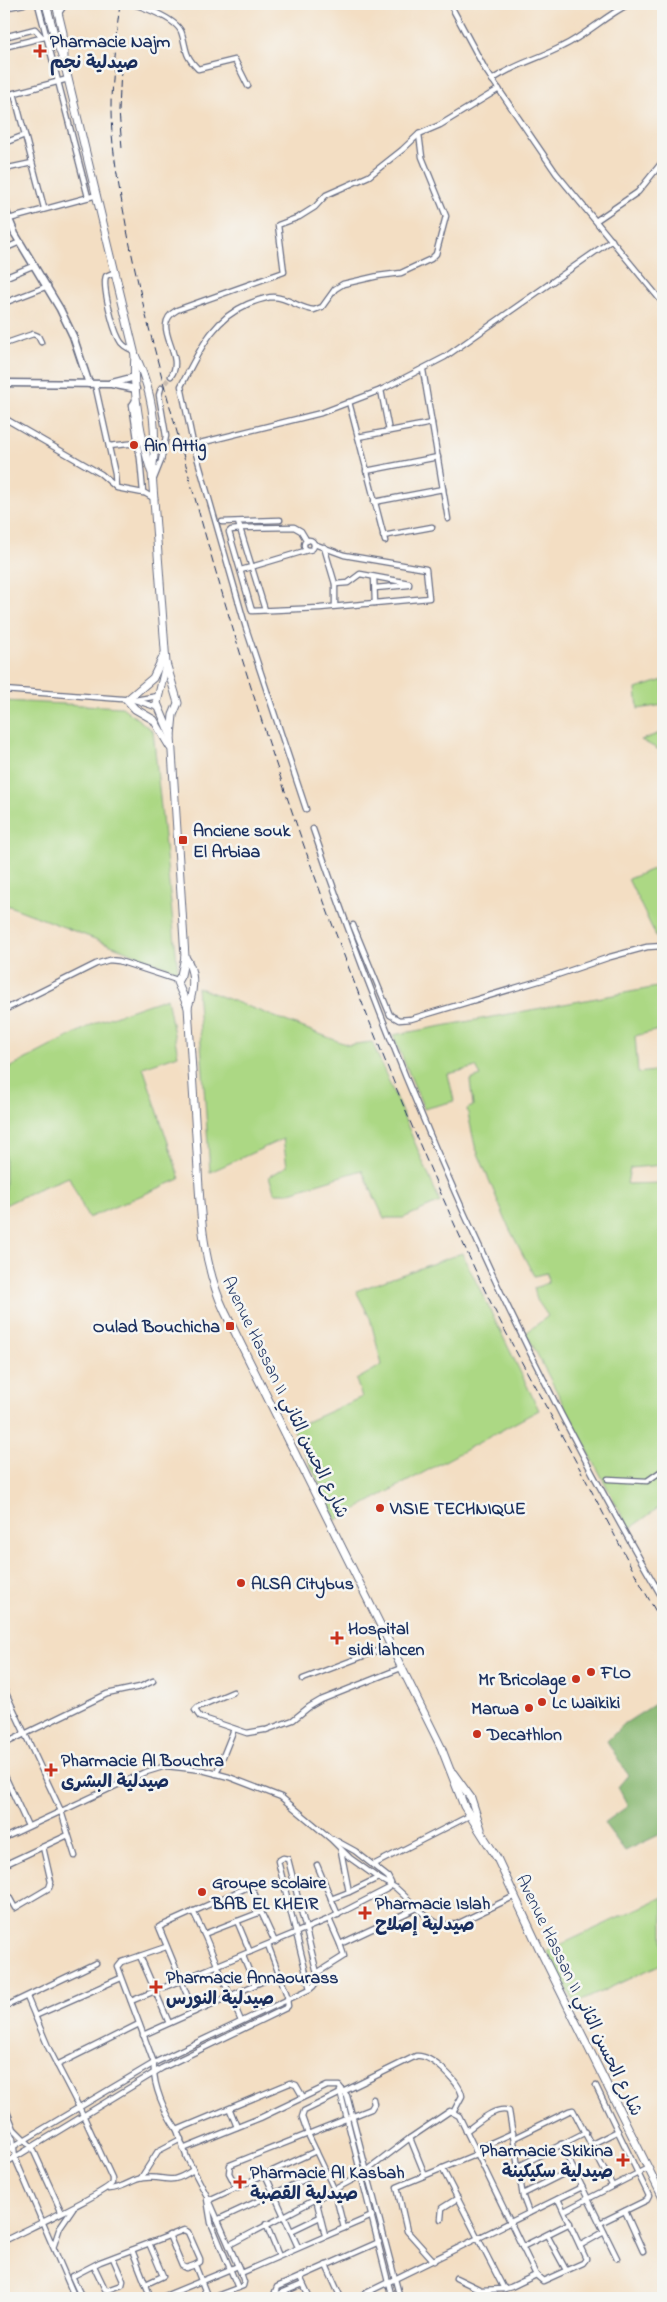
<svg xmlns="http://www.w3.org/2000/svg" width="667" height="2302" font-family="'Indie Flower','Playpen Sans Arabic',sans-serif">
<rect width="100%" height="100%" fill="#f6f6f2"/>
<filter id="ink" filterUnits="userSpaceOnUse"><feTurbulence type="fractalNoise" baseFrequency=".02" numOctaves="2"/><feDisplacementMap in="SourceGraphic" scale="10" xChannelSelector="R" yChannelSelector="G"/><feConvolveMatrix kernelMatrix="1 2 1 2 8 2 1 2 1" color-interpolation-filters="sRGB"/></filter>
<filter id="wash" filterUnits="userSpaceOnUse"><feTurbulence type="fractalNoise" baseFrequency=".0096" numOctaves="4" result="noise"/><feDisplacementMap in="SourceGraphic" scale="20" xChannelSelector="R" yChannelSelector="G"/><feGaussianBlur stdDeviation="1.12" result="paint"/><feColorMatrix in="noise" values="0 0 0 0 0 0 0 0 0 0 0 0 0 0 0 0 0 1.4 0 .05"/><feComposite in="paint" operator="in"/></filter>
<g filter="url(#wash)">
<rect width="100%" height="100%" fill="#f3dec3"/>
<g fill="#acd884" stroke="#648471">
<polygon points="663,680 663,705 638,709 636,689"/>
<polygon points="4,701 122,707 153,731 178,971 4,904"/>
<polygon points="663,732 663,752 641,740"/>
<polygon points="663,865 663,944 660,944 628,879"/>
<polygon points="663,986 663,1029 635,1036 638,1073 662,1070 663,1165 630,1168 627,1184 663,1183 663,1513 658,1508 629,1529 526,1333 548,1316 537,1300 534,1288 548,1283 547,1273 534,1276 509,1228 475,1146 467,1109 473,1106 470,1080 481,1076 476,1067 448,1074 454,1101 424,1109 393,1035"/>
<polygon points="197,987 348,1045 372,1042 440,1202 403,1218 384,1218 362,1170 287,1193 275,1193 269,1177 287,1166 283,1139 210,1172"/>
<polygon points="167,998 178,1055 143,1067 180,1179 88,1218 69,1177 40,1188 5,1205 4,1064 7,1069 97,1022"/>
<polygon points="462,1253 539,1410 336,1520 293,1428 362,1397 356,1380 382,1365 370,1318 356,1291"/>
<polygon points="663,1897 663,1963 575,2004 547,1951"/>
</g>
<polygon fill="#89b872" stroke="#527468" points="663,1699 663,1833 625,1851 604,1823 628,1806 618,1787 628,1775 607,1741 624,1724"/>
</g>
<g filter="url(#ink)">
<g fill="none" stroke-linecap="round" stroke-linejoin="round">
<polyline stroke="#c8bbaf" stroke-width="4.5" stroke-dasharray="4.5 2" stroke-linecap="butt" points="161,388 171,376"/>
<g stroke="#676c81" stroke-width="7">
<g id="street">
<polyline points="38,4 88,197"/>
<path d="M133 4C146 8 179 20 182 34 187 50 184 55 198 69L235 60 248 86"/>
<polyline points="450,4 485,69 556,173 663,303"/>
<polyline points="4,8 24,4"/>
<polyline points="59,13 65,4"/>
<polyline points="4,37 35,29 42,37"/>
<polyline points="4,47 49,36"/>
<path d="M492 80C514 64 539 59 563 46 586 35 605 16 629 4"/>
<polyline points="14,93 44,208"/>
<polyline points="4,96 68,79"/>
<polyline points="4,143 25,135"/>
<polyline points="4,169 32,163"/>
<polyline points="9,219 97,195"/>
<polyline points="597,220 638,192 663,161"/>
<polyline points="4,249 20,242"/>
<path d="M115 272 106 276C102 286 113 328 119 339 122 346 128 348 134 351"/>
<polyline points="4,278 35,265"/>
<polyline points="4,303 48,286"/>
<polyline points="4,344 33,334 38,336 41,342"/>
<polyline points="423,370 448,519"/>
<path d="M171 376C187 355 148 326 177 310L284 272 278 225 299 217 315 207 326 195 369 176 402 150 419 134"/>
<polyline points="95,384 115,474 116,487"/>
<polyline points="381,390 389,431"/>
<polyline points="136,399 132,405 140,459 143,492 155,499"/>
<polyline points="349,402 385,541"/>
<polyline points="4,418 101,474 117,488 143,493"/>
<polyline points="358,437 432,423"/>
<polyline points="200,443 321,413 381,390 445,357 612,240"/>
<polyline points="109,446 137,443"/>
<polyline points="366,471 438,457"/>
<polyline points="153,481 161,461 166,436 159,395 161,388"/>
<polyline points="374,502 443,489"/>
<polyline points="222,522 280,520"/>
<polyline points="238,522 265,610"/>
<polyline points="241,528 294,527 301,531 307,541"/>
<polyline points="241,529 231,530 229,532 252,611 320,608 429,598 426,569 344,555 314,544"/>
<polyline points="383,536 432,527"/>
<circle cx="309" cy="545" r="5"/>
<polyline points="324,547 335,584 335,606"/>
<polyline points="241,570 308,550"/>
<polyline points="374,577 375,603"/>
<polyline points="335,584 348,583 360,574 409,583 409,585 375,588"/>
<polyline points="4,690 135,700 158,696"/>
<polyline points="135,700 159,708"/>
<path d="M306 809 246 628 193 443 181 386C199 352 211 320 248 304 256 301 265 297 274 297 289 298 300 309 314 310L322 307 335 289 343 284 378 276 401 273 431 259 436 254 446 216 422 157 419 134 440 125 499 89"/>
<path d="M313 829C404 1096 520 1355 663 1599"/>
<polyline points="353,925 390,1015 399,1020 411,1019 542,980 610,957 647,947 663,946"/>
<polyline points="4,1010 96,964 109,960 119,961 177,980"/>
<polyline points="608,1479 647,1481 663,1470"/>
<polyline points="303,1679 390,1646"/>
<polyline points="4,1689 61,1811 75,1856"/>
<polyline points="233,1692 198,1707 195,1710 200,1717 247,1733 264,1730"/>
<polyline points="266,1730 293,1720 309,1707 321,1700 401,1668"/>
<polyline points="4,1744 107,1694 140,1687 153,1681"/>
<polyline points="4,1774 28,1826"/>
<polyline points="216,1774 234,1729"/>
<polyline points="4,1838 143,1773 166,1766 202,1770 229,1777 281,1797 331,1839 350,1858 378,1878 396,1888 426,1916 440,1925 457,1924 515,1896"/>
<polyline points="341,1851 349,1892 378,1878"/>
<polyline points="4,1865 68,1835"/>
<polyline points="317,1865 338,1915"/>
<polyline points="373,1865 469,1816"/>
<polyline points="4,1888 15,1908 49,1888 51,1882 43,1847"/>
<polyline points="331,1899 349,1892"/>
<polyline points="193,1911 204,1934"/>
<polyline points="329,1919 340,1944 417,1908"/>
<polyline points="237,1921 250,1952"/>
<polyline points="268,1945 288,1998"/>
<path d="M166 1947 122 1962 118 1967 154 2063C152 2085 165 2113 177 2130L290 2083 296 2085 303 2097"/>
<polyline points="140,1956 169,2023"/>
<polyline points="243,1956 255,1985"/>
<polyline points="317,1973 344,1956 340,1944"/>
<polyline points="131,2001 329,1919 389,1888 391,1883 388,1877 355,1851 333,1839"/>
<polyline points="4,2007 96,1963"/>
<polyline points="194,2012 159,1927 248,1887 254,1892 261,1912"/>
<polyline points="35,2016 121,1978"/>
<polyline points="241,2021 204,1934 261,1912 275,1942"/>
<polyline points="143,2035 279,1974"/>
<polyline points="57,2065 139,2024"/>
<polyline points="596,2086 649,2196 647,2200 600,2223"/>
<polyline points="340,2091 392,2298"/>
<polyline points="4,2104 14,2129 32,2147 61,2211"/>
<polyline points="230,2110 237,2127"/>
<polyline points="4,2119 13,2139 15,2158 75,2298"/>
<polyline points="177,2130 187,2158 209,2200 241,2273"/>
<path d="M466 2131C478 2123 494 2106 509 2111L523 2197 529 2213"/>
<polyline points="410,2138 425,2175"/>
<polyline points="514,2138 569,2111 573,2110 612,2185"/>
<polyline points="561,2144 617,2258"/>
<polyline points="592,2144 618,2131"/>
<polyline points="183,2149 260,2118 327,2086 339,2086 347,2096 400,2298"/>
<polyline points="475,2150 513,2133"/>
<path d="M4 2152 154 2063 310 1989C316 1985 318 1980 317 1973L288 1859 283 1858 278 1861 310 1989"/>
<polyline points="4,2164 162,2068 286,2008 288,2006 287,1999"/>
<polyline points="519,2166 586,2132"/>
<polyline points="442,2168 504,2289 511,2287 536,2275"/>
<polyline points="265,2174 298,2247"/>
<polyline points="141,2178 158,2151 181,2139"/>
<path d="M237 2188 229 2173 230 2165 308 2134 302 2117 304 2111 416 2056C431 2054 460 2082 462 2096L454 2111"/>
<path d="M109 2189C125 2188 132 2179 143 2178 168 2175 167 2187 193 2170"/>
<polyline points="523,2194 573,2169"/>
<polyline points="207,2199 211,2223 238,2288"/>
<polyline points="316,2199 325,2235"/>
<polyline points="209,2200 316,2151"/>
<polyline points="564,2211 648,2168"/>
<polyline points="625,2211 643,2251"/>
<polyline points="441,2219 442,2208 458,2198"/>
<polyline points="217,2220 310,2177"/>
<polyline points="266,2224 279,2256"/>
<polyline points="344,2228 334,2189 308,2134 371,2109 374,2104 373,2099"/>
<polyline points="291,2231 320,2217"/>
<polyline points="169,2235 182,2266 186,2268 195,2265"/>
<polyline points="547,2235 566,2270"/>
<path d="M4 2241C21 2232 106 2193 112 2183V2178L83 2115 49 2049 27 1997"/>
<polyline points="54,2245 60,2227 73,2208"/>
<polyline points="229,2245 360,2176 410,2138 450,2111 459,2116 536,2275 543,2281 583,2263 586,2259 558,2199"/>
<polyline points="581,2245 604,2232"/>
<polyline points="522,2247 570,2223"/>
<polyline points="132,2250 151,2298"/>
<polyline points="434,2261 407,2231 397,2187 477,2154"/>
<polyline points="326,2265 341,2298"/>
<polyline points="94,2266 105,2289 108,2290 122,2285 123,2281 113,2258"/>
<polyline points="4,2267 5,2288"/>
<polyline points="72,2276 82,2298"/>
<polyline points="73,2276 100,2262 184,2230 188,2232 200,2259 200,2262 195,2265 208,2298"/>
<polyline points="300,2277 277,2287 275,2292 279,2294 303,2284"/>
<polyline points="456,2278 481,2290 504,2289"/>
<polyline points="146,2284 163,2276 149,2243"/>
<polyline points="4,2288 8,2298"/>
<polyline points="160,2298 238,2266"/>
<polyline points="211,2298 243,2286 244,2282 241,2273 372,2216"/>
<polyline points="310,2298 300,2277 379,2242"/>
<polyline points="356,2298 582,2187"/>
</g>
</g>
<g stroke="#676c81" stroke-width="9">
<g id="secondary">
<polyline points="4,207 15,234 60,309 73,336 89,384"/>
<polyline points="4,383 111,384 136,389"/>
<polyline points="112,383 135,377"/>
</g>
</g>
<g stroke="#676c81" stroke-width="9">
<g id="primary">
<path d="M46 4 54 34 64 62 135 355C153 392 158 433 152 473L166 663 178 703 173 715 171 736 185 957 181 975 177 982 188 1007C191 1055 194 1104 197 1152 200 1206 201 1262 225 1312L441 1747 464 1806 497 1858 539 1948 663 2198"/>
<polyline points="56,4 63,33 64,57"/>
<path d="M135 356C132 388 141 440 151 471"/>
<polyline points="164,655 153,678 127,700 135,709 154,720 170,747"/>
<polyline points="166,664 157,703 171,736"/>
<path d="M185 957C196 972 194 990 188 1007"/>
<polyline points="453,1773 471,1798 481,1829"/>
</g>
</g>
<use href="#street" stroke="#fff" stroke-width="4.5"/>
<use href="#secondary" stroke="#fff" stroke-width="6"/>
<use href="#primary" stroke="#fff" stroke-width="7"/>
<g stroke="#1b2f5e" stroke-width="1" stroke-dasharray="8 4" stroke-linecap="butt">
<path d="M120 4C116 38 111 73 111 108 111 145 118 183 125 219 141 308 167 394 190 480 263 748 357 1011 472 1263 507 1340 550 1412 589 1486 613 1532 637 1579 663 1624"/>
<polyline points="121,68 119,111 122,148"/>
</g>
</g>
</g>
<g fill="#c8321e" stroke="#f6f6f2" stroke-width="2">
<path d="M37.5 43.5h5v5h5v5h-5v5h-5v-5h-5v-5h5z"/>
<circle cx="134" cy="445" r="5"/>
<rect x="178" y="835" width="10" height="10" rx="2.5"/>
<rect x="225" y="1321" width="10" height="10" rx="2.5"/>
<circle cx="380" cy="1508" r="5"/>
<circle cx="241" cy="1583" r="5"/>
<path d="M334.5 1630.5h5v5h5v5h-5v5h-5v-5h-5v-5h5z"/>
<circle cx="591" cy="1672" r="5"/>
<circle cx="576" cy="1679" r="5"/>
<circle cx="542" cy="1702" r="5"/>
<circle cx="529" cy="1708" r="5"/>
<circle cx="477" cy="1734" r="5"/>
<path d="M48.5 1762.5h5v5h5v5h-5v5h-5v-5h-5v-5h5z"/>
<circle cx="202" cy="1892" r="5"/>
<path d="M362.5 1905.5h5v5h5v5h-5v5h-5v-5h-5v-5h5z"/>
<path d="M153.5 1979.5h5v5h5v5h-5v5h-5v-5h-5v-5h5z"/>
<path d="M620.5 2152.5h5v5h5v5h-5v5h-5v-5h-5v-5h5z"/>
<path d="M237.5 2174.5h5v5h5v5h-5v5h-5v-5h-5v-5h5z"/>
</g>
<g text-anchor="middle" stroke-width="5" stroke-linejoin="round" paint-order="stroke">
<g font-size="18" font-weight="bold" fill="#1b2f5e" stroke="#f6f6f2" text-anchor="start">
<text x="50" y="47">Pharmacie Najm<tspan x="50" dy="21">صيدلية نجم</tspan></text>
<text x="144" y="451">Ain Attig</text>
<text x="193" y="836">Anciene souk<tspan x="193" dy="21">El Arbiaa</tspan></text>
<text x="220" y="1332" text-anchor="end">Oulad Bouchicha</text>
<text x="390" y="1514">VISIE TECHNIQUE</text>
<text x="251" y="1589">ALSA Citybus</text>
<text x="348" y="1634">Hospital<tspan x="348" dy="21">sidi lahcen</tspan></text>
<text x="601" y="1678">FLO</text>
<text x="566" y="1685" text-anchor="end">Mr Bricolage</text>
<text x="552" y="1708">Lc Waikiki</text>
<text x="519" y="1714" text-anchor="end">Marwa</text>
<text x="487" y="1740">Decathlon</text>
<text x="61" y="1766">Pharmacie Al Bouchra<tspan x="61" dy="21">صيدلية البشرى</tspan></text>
<text x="212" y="1888">Groupe scolaire<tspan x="212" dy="21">BAB EL KHEIR</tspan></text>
<text x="375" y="1909">Pharmacie Islah<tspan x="375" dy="21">صيدلية إصلاح</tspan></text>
<text x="166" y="1983">Pharmacie Annaourass<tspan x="166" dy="21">صيدلية النورس</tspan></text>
<text x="613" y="2156" text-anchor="end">Pharmacie Skikina<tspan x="613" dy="21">صيدلية سكيكينة</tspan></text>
<text x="250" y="2178">Pharmacie Al Kasbah<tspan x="250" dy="21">صيدلية القصبة</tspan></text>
</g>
<g font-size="18" fill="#1b2f5e" stroke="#f6f6f2">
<text transform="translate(286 1397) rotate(64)" y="6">Avenue Hassan II شارع الحسن الثاني</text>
<text transform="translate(580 1995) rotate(64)" y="6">Avenue Hassan II شارع الحسن الثاني</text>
</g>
</g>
<rect width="667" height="2302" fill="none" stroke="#f6f6f2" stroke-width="20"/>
</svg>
